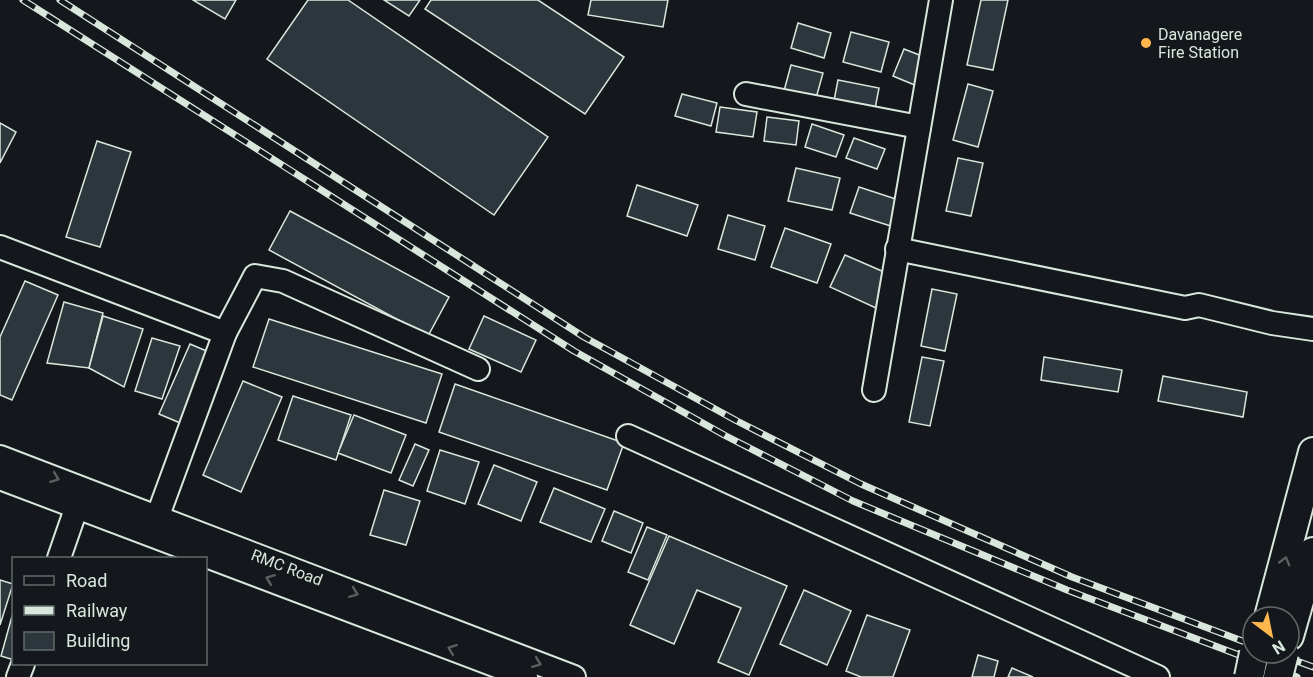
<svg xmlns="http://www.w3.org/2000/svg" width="1313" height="677" font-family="Roboto,sans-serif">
<rect width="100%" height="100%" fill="#14181c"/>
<g fill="#2c363c" stroke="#d8e6dc" stroke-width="1.5">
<polygon points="193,0 236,0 225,19"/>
<polygon points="308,0 348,0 548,137 494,215 267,59"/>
<polygon points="384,0 420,0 409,16"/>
<polygon points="431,0 538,0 624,57 585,114 425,9"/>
<polygon points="591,0 668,0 663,27 588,15"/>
<polygon points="981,0 1008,0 993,70 967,65"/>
<polygon points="798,23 831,33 824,58 791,48"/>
<polygon points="851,32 889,42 881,72 843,62"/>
<polygon points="904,49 940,63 929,91 893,76"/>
<polygon points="791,65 823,73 816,98 784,91"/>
<polygon points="838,80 879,88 874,114 833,106"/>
<polygon points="968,84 993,91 978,147 953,140"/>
<polygon points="682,94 717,103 711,126 675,116"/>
<polygon points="720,107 757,112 753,137 716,132"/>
<polygon points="767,117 799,121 796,145 764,141"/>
<polygon points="0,123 16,132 0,163"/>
<polygon points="812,124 844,135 836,157 805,147"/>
<polygon points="854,138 885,149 877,169 846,158"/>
<polygon points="97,141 131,152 100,247 66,237"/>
<polygon points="958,158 983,163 971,216 946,211"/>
<polygon points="796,168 840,178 832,210 788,201"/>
<polygon points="637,185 698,205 687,236 627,216"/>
<polygon points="859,187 908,203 900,229 850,213"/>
<polygon points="290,211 449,297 428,336 269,250"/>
<polygon points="728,215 765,226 755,260 718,249"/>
<polygon points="785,228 831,244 817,283 771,267"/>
<polygon points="845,255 891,275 876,308 830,287"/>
<polygon points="25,281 58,295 12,400 0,395 0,337"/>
<polygon points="932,289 957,294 945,351 921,346"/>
<polygon points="64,302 103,313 89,368 47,363"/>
<polygon points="103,316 143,329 124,387 89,368"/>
<polygon points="484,316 536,340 521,372 469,349"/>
<polygon points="269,319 442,374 426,423 253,367"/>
<polygon points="152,338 180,346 162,399 135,391"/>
<polygon points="190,344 223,358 192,428 159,414"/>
<polygon points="922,357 944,361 930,426 909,422"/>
<polygon points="1044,357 1122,370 1118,392 1041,380"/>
<polygon points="1163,376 1247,392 1243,417 1158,401"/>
<polygon points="243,381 282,397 241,492 203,475"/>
<polygon points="455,384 624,443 607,490 439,432"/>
<polygon points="293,396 351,415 336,460 278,440"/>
<polygon points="354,415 406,435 391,473 338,453"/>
<polygon points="415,444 429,450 413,486 399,480"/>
<polygon points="440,450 479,462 465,504 427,491"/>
<polygon points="494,465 537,482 521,521 478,504"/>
<polygon points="554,488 605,509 591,542 540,522"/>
<polygon points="384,490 420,501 406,545 370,535"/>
<polygon points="614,511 643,523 631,553 602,541"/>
<polygon points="647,527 667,535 648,580 628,572"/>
<polygon points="669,536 787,586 749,675 718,662 741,608 697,590 674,644 630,625"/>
<polygon points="0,580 13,584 0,625"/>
<polygon points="804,590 851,611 827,665 780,644"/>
<polygon points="14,609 14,660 1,656"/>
<polygon points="867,615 910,630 893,677 861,677 846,671"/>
<polygon points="978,655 998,661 994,677 972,677"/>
<polygon points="1012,668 1033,677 1008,677"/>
</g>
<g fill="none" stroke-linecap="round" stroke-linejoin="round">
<g stroke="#d8e6dc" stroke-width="26">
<g id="minor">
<polyline points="746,94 919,127"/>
<polyline points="0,247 225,333"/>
<polyline points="897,249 1185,308 1199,305 1272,323 1313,329"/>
<polyline points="874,390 941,0"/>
<polyline points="628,436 1158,677"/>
<polyline points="0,457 574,677"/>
<polyline points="0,478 526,677"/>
<polyline points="157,518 225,333 255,276 283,281 478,369"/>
<polyline points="59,558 77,506"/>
<polyline points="18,677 23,664"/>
</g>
</g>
<g stroke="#d8e6dc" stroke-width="32">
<g id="major">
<polyline points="1269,617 1313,452"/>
<polyline points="1289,636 1313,552"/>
</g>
</g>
<use href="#minor" stroke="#14181c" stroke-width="22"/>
<use href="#major" stroke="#14181c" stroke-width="28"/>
<g stroke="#d8e6dc" stroke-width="7">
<g id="rail">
<polyline points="23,0 574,351 726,436 853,501 1067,590 1297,677"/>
<polyline points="60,0 584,337 737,421 861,484 1072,577 1253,645"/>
<polyline points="1275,653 1313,667"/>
</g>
</g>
<use href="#rail" stroke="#14181c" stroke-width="4.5" stroke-dasharray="14" stroke-linecap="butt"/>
<g stroke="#d8e6dc" stroke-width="32" stroke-linecap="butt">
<g id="major-bridge">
<polyline points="1249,677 1254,653"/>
<polyline points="1278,677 1284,653"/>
</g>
</g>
<use href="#major-bridge" stroke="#14181c" stroke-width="28"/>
</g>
<defs><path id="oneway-chevron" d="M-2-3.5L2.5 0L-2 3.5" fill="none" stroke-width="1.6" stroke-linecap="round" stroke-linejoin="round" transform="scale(1.5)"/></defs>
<g stroke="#59605f">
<use href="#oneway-chevron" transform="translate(55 478) rotate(21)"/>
<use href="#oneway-chevron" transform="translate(1285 561) rotate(-75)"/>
<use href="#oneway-chevron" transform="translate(270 579) rotate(-159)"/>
<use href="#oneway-chevron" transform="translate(354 593) rotate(21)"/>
<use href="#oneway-chevron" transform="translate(452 649) rotate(-159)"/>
<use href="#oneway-chevron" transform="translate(537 663) rotate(21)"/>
</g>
<circle fill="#ffb74d" stroke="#14181c" stroke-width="2" cx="1146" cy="43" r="6"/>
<g text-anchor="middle" stroke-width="4.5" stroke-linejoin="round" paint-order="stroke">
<g font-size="16" fill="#d8e6dc" stroke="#14181c" text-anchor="start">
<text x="1158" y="40">Davanagere<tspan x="1158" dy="18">Fire Station</tspan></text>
</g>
<g font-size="16" fill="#d8e6dc" stroke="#14181c">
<text transform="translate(287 567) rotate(21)" y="6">RMC Road</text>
</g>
</g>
<rect x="12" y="557" width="195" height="108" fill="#14181c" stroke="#626a69" stroke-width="1.5"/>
<rect x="24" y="576" width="30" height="9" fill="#14181c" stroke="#626a69" stroke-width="1.5"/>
<text x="66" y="587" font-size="18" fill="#d8e6dc">Road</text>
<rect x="24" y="606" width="30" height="9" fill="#d8e6dc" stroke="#626a69" stroke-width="1.5"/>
<text x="66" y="617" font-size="18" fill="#d8e6dc">Railway</text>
<rect x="24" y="632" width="30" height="18" fill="#2c363c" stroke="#626a69" stroke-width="1.5"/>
<text x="66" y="647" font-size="18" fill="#d8e6dc">Building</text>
<g transform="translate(1271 635) rotate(148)"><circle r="28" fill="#14181c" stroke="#626a69" stroke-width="1.5"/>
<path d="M0-4.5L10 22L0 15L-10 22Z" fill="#ffb74d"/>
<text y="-9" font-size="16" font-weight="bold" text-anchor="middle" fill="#d8e6dc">N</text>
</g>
</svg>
